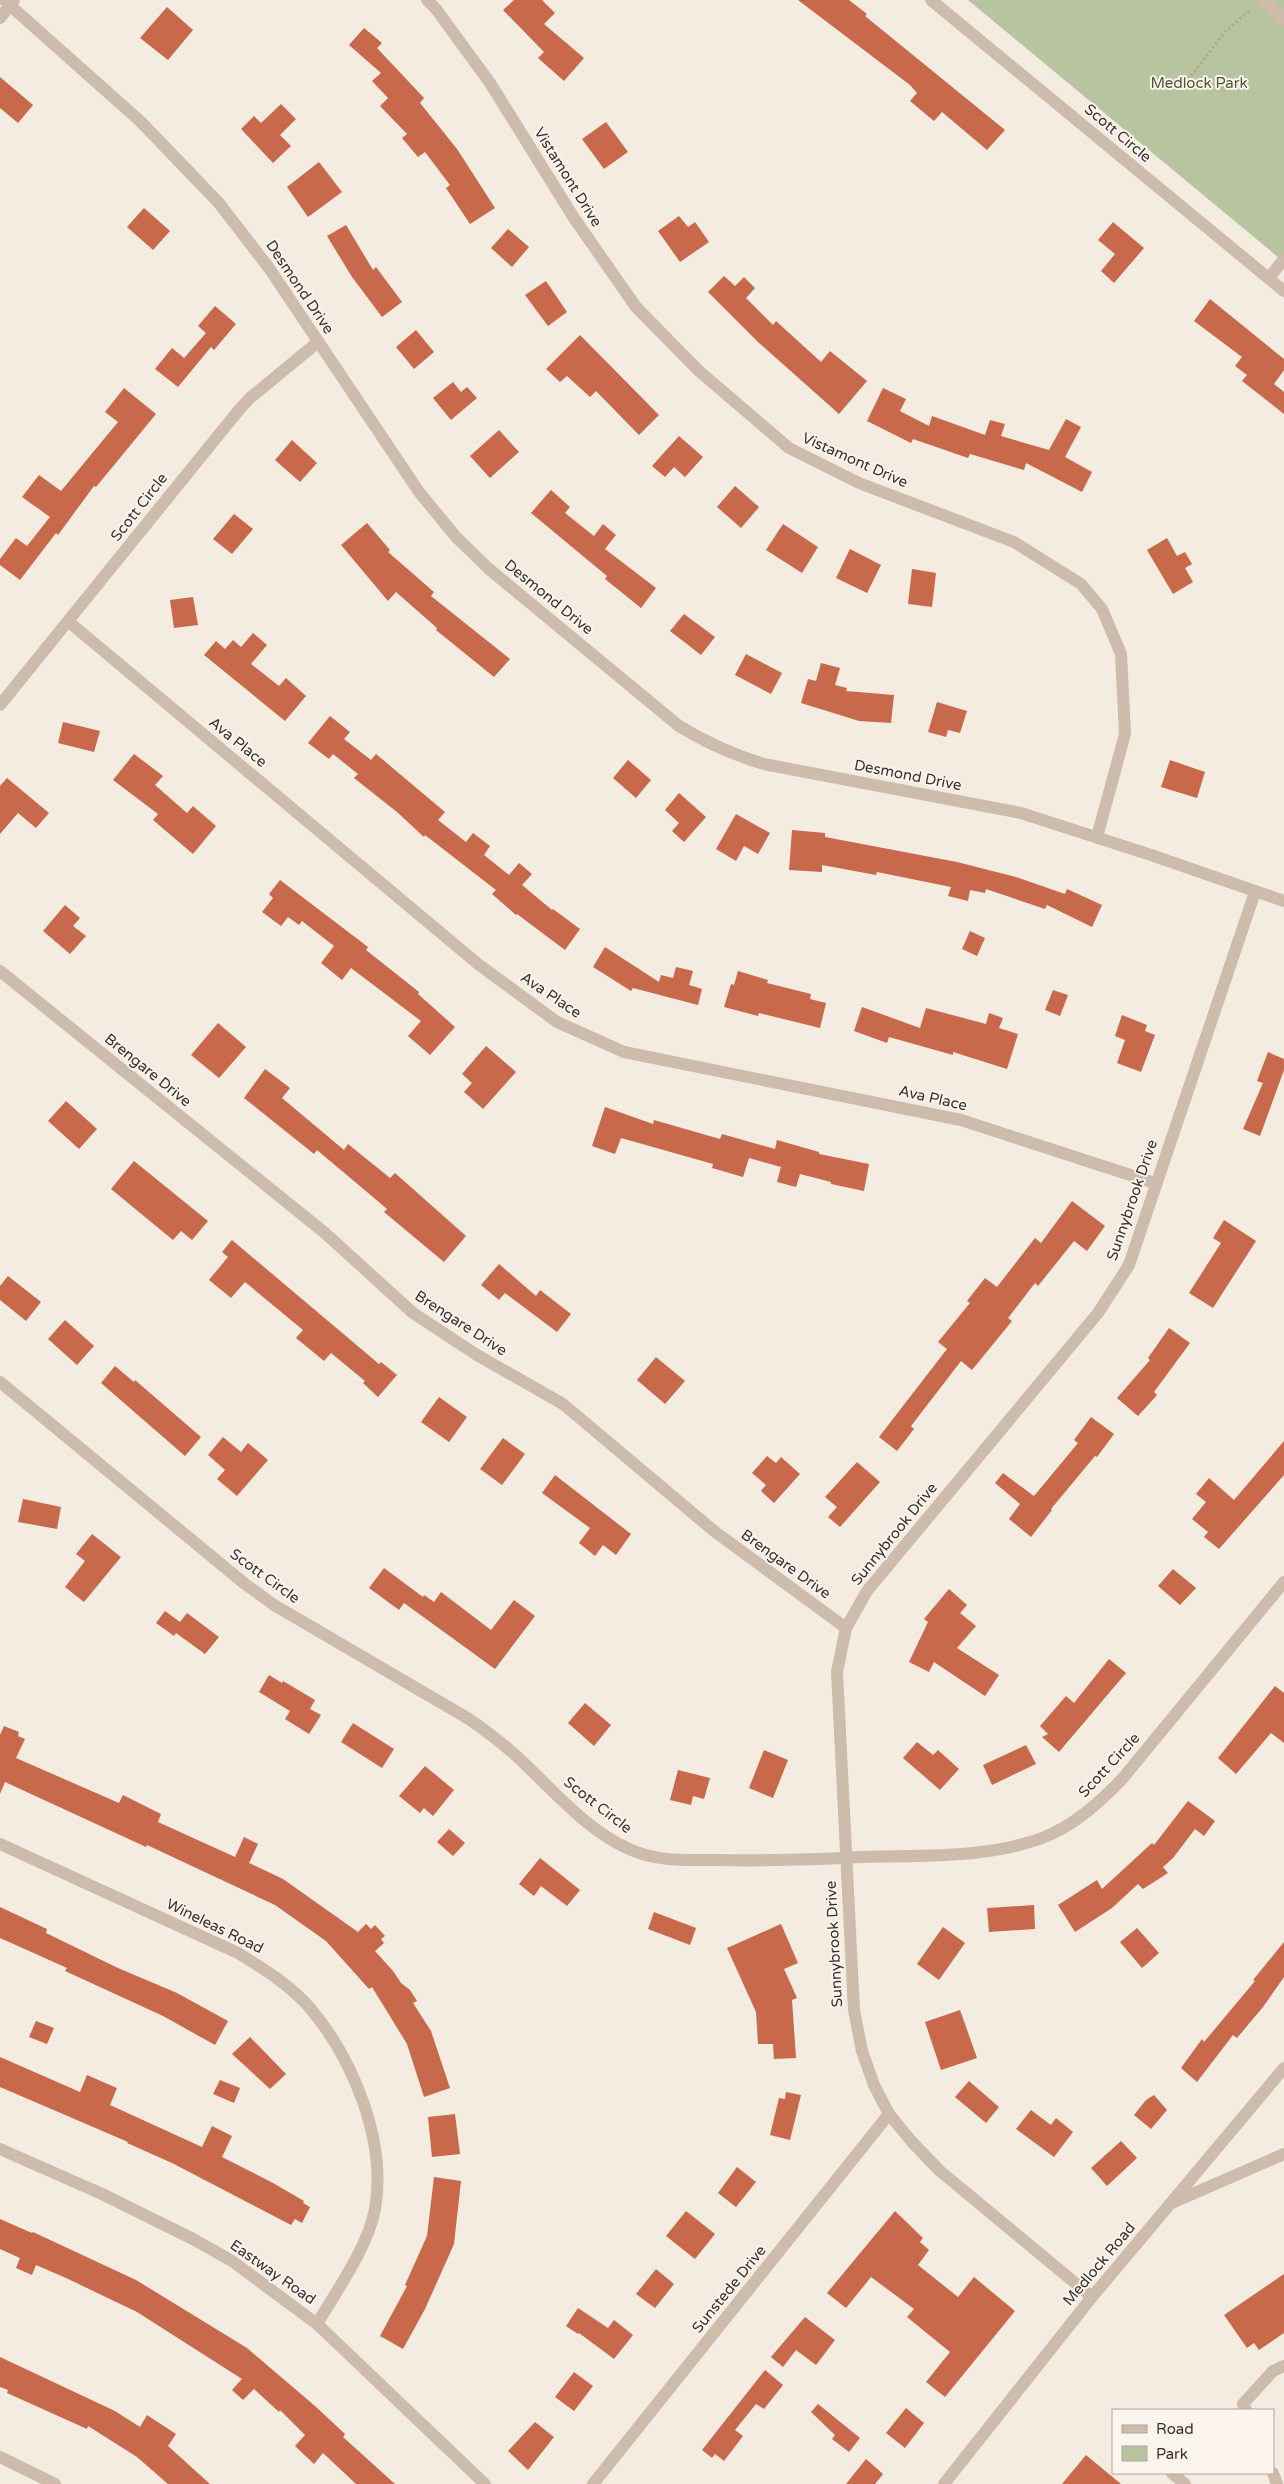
<svg xmlns="http://www.w3.org/2000/svg" width="1284" height="2484" font-family="'Varela Round',sans-serif">
<rect width="100%" height="100%" fill="#f4ebe1"/>
<polygon fill="#b8c4a0" points="968,0 1284,0 1284,262"/>
<g fill="#c8694b">
<polygon points="514,0 542,0 555,13 544,24 584,58 564,81 538,58 544,52 503,10"/>
<polygon points="798,0 849,0 867,14 865,16 1005,130 987,150 942,112 934,121 910,101 917,93 910,85"/>
<polygon points="167,7 193,30 168,60 140,38"/>
<polygon points="364,28 382,43 377,48 424,98 420,103 457,149 495,208 470,224 446,188 450,185 425,152 418,157 402,138 407,134 380,106 388,98 372,81 381,73 349,45"/>
<polygon points="0,77 33,105 18,123 0,108"/>
<polygon points="281,104 296,119 280,135 291,146 273,163 241,129 254,116 261,123"/>
<polygon points="606,122 628,152 604,169 582,139"/>
<polygon points="319,162 342,192 308,217 287,187"/>
<polygon points="144,208 170,231 153,250 127,227"/>
<polygon points="679,216 688,227 695,222 709,242 680,262 658,231"/>
<polygon points="1113,222 1144,248 1114,283 1101,271 1115,254 1098,240"/>
<polygon points="346,225 373,270 376,267 402,302 382,317 352,277 327,236"/>
<polygon points="508,229 529,247 512,267 491,248"/>
<polygon points="724,276 735,286 744,277 755,288 746,298 773,325 776,321 821,362 830,351 867,381 839,414 758,342 708,292"/>
<polygon points="546,281 567,312 548,326 525,295"/>
<polygon points="1210,299 1284,359 1284,370 1274,384 1284,392 1284,414 1242,381 1247,375 1235,366 1242,357 1194,321"/>
<polygon points="215,306 236,324 214,350 211,347 178,387 155,369 172,348 184,358 206,333 198,326"/>
<polygon points="416,330 434,352 414,369 396,347"/>
<polygon points="580,335 659,415 639,435 596,391 590,397 567,376 560,382 546,369"/>
<polygon points="453,382 461,392 467,387 477,398 451,420 433,398"/>
<polygon points="124,388 156,414 96,487 94,486 58,535 56,533 20,580 0,565 0,559 16,538 27,546 50,517 22,497 39,475 61,491 118,422 105,412"/>
<polygon points="883,388 906,399 900,411 929,426 932,416 985,435 990,420 1005,424 1001,436 1049,450 1066,419 1081,427 1065,457 1092,472 1082,492 1026,463 1024,470 970,454 968,458 913,439 911,443 867,421"/>
<polygon points="499,430 519,452 490,478 470,456"/>
<polygon points="679,436 703,457 685,477 674,467 665,477 652,466"/>
<polygon points="292,440 317,463 300,482 275,460"/>
<polygon points="735,486 759,507 741,528 717,507"/>
<polygon points="551,490 570,507 565,513 594,536 603,524 616,535 605,549 656,588 641,608 605,579 607,576 531,513"/>
<polygon points="234,514 253,529 232,554 213,539"/>
<polygon points="367,523 390,550 388,552 434,592 431,596 510,659 494,677 436,630 437,628 396,592 388,601 341,545"/>
<polygon points="783,524 818,547 802,573 766,550"/>
<polygon points="1167,538 1177,556 1185,552 1192,564 1185,568 1193,582 1173,594 1147,550"/>
<polygon points="850,549 881,565 867,593 836,578"/>
<polygon points="912,569 936,573 932,607 908,604"/>
<polygon points="193,597 198,625 174,628 170,600"/>
<polygon points="684,614 715,637 701,655 670,631"/>
<polygon points="253,633 267,645 251,664 279,686 286,678 306,696 285,721 204,655 216,641 225,649 233,640 241,647"/>
<polygon points="746,654 782,673 771,694 735,675"/>
<polygon points="821,663 840,668 835,685 847,688 846,691 894,695 891,723 859,721 801,703 808,679 816,681"/>
<polygon points="937,702 967,711 960,733 948,730 946,737 928,732"/>
<polygon points="330,716 350,732 344,739 371,760 376,754 445,812 438,820 466,842 473,833 490,846 484,855 509,875 519,863 532,874 522,885 552,910 553,909 580,929 565,950 517,914 516,915 492,894 496,890 425,835 424,837 397,812 354,778 358,774 333,754 329,759 308,743"/>
<polygon points="63,722 100,731 94,752 58,743"/>
<polygon points="134,754 163,776 155,785 187,813 193,806 216,826 193,854 153,820 158,814 113,780"/>
<polygon points="628,760 651,780 636,798 613,778"/>
<polygon points="1170,760 1205,772 1197,798 1161,787"/>
<polygon points="7,778 49,813 36,828 18,813 0,834 0,786"/>
<polygon points="679,793 706,817 684,842 672,831 679,823 665,810"/>
<polygon points="736,814 770,833 758,854 744,846 736,861 716,849"/>
<polygon points="792,830 825,833 825,837 957,862 1016,877 1065,894 1067,889 1102,905 1092,927 1047,905 1045,909 986,889 985,893 970,890 968,901 948,896 951,887 877,872 876,875 822,865 822,872 789,870"/>
<polygon points="280,880 368,947 366,950 419,992 418,994 455,1027 430,1055 408,1036 421,1021 351,968 342,980 321,963 334,946 302,921 299,925 288,917 281,926 262,912 273,898 269,894"/>
<polygon points="65,905 80,918 73,926 86,936 70,954 43,931"/>
<polygon points="970,931 985,938 977,956 962,949"/>
<polygon points="605,947 659,982 661,975 673,978 676,967 693,971 689,985 702,989 698,1005 633,988 631,991 593,967"/>
<polygon points="738,971 768,980 767,983 811,994 810,999 826,1003 820,1028 759,1013 758,1016 724,1007 731,984 734,985"/>
<polygon points="1053,990 1068,995 1060,1016 1045,1010"/>
<polygon points="862,1007 920,1028 926,1008 986,1024 989,1013 1003,1018 999,1028 1018,1034 1007,1069 953,1052 953,1055 889,1037 887,1043 854,1031"/>
<polygon points="1122,1015 1147,1025 1145,1031 1155,1035 1141,1072 1117,1063 1125,1040 1115,1036"/>
<polygon points="218,1023 246,1047 219,1078 191,1055"/>
<polygon points="486,1046 516,1072 483,1109 464,1092 472,1083 462,1074"/>
<polygon points="1268,1052 1284,1059 1284,1070 1260,1136 1243,1129 1263,1083 1257,1081"/>
<polygon points="265,1069 290,1088 282,1098 344,1150 348,1144 390,1178 395,1173 466,1236 444,1262 384,1212 387,1209 367,1192 317,1150 314,1154 244,1098"/>
<polygon points="66,1101 97,1129 79,1149 48,1121"/>
<polygon points="605,1107 653,1124 654,1120 720,1139 722,1134 775,1149 777,1140 819,1152 819,1154 869,1164 864,1191 831,1184 831,1182 800,1174 796,1187 777,1182 781,1167 749,1158 743,1177 712,1168 713,1164 621,1138 615,1154 592,1146"/>
<polygon points="134,1161 208,1221 192,1240 181,1231 173,1240 111,1189"/>
<polygon points="1072,1201 1105,1226 1087,1251 1074,1241 1038,1286 1035,1283 1008,1318 1012,1321 972,1370 961,1361 911,1426 914,1429 897,1451 879,1437 947,1349 938,1342 970,1303 967,1301 985,1278 997,1287 1035,1238 1041,1243"/>
<polygon points="1224,1220 1256,1241 1213,1308 1189,1293 1221,1243 1213,1238"/>
<polygon points="232,1240 379,1364 381,1362 397,1375 378,1397 363,1383 365,1381 331,1353 324,1361 296,1338 303,1330 245,1282 231,1298 209,1280 228,1257 222,1252"/>
<polygon points="499,1264 536,1296 540,1290 571,1314 557,1332 505,1293 499,1300 481,1285"/>
<polygon points="8,1276 41,1302 26,1321 0,1300 0,1286"/>
<polygon points="65,1320 94,1346 77,1365 48,1339"/>
<polygon points="1169,1328 1190,1343 1154,1392 1157,1395 1138,1416 1117,1398 1150,1360 1148,1358"/>
<polygon points="656,1357 685,1381 665,1404 637,1380"/>
<polygon points="115,1366 134,1382 135,1380 201,1437 185,1456 101,1383"/>
<polygon points="439,1397 467,1417 449,1442 421,1422"/>
<polygon points="1091,1417 1114,1434 1097,1457 1095,1456 1051,1509 1052,1510 1031,1537 1009,1519 1020,1504 995,1483 1003,1473 1034,1496 1078,1443 1074,1440"/>
<polygon points="223,1437 241,1452 248,1443 268,1460 237,1496 217,1479 225,1470 208,1455"/>
<polygon points="503,1438 525,1454 502,1485 480,1469"/>
<polygon points="1284,1441 1284,1475 1219,1549 1204,1537 1208,1532 1192,1519 1206,1502 1196,1494 1209,1478 1234,1500"/>
<polygon points="767,1456 776,1463 781,1457 800,1474 774,1503 761,1491 766,1485 752,1473"/>
<polygon points="857,1462 880,1482 840,1527 828,1517 837,1507 825,1497"/>
<polygon points="555,1475 631,1534 616,1555 603,1545 595,1556 579,1543 590,1528 542,1493"/>
<polygon points="23,1499 61,1507 57,1529 18,1522"/>
<polygon points="92,1534 121,1557 84,1602 65,1587 85,1561 76,1554"/>
<polygon points="384,1568 423,1597 424,1595 434,1602 441,1592 491,1630 514,1600 535,1616 495,1669 404,1603 399,1610 369,1588"/>
<polygon points="1173,1569 1196,1588 1180,1605 1158,1586"/>
<polygon points="949,1589 967,1605 960,1613 976,1626 957,1648 999,1675 985,1696 934,1662 929,1672 909,1662 928,1622 924,1619"/>
<polygon points="165,1611 180,1622 187,1613 219,1637 205,1654 176,1633 174,1636 156,1623"/>
<polygon points="1109,1659 1126,1673 1059,1752 1042,1737 1048,1734 1040,1726 1066,1696 1074,1703"/>
<polygon points="269,1675 282,1683 283,1681 315,1700 310,1709 321,1715 309,1734 285,1719 290,1711 259,1692"/>
<polygon points="1275,1686 1284,1693 1284,1743 1271,1733 1236,1774 1218,1758"/>
<polygon points="585,1703 611,1725 594,1746 568,1723"/>
<polygon points="353,1723 394,1749 382,1768 341,1742"/>
<polygon points="4,1726 19,1732 18,1736 25,1739 16,1758 119,1803 123,1795 161,1814 158,1822 235,1857 244,1837 258,1844 249,1863 283,1879 358,1932 366,1924 371,1929 375,1925 385,1936 381,1939 384,1943 375,1951 393,1971 401,1983 410,1990 417,2001 413,2003 431,2031 450,2088 424,2097 407,2044 372,1987 369,1989 326,1941 275,1905 147,1845 146,1847 5,1782 0,1794 0,1735"/>
<polygon points="917,1742 933,1755 938,1750 959,1769 940,1790 903,1758"/>
<polygon points="1026,1745 1036,1764 992,1785 983,1765"/>
<polygon points="764,1750 788,1760 773,1798 749,1788"/>
<polygon points="425,1766 454,1790 433,1816 424,1808 420,1813 399,1796"/>
<polygon points="678,1770 710,1778 704,1799 693,1796 691,1805 670,1800"/>
<polygon points="1188,1801 1215,1821 1204,1836 1195,1829 1173,1858 1163,1867 1168,1873 1143,1889 1138,1884 1112,1908 1075,1932 1058,1905 1097,1880 1102,1889 1152,1843 1154,1845"/>
<polygon points="449,1829 465,1843 453,1856 437,1842"/>
<polygon points="540,1858 580,1890 567,1906 541,1886 534,1896 519,1884"/>
<polygon points="1034,1905 1035,1929 989,1932 987,1908"/>
<polygon points="0,1907 47,1929 46,1933 118,1968 177,1993 228,2021 215,2045 163,2016 65,1971 67,1968 0,1938"/>
<polygon points="654,1912 696,1928 690,1945 648,1929"/>
<polygon points="781,1924 798,1963 784,1969 797,1998 792,2000 796,2058 774,2059 773,2044 758,2044 756,2012 727,1948"/>
<polygon points="943,1927 965,1943 939,1980 917,1964"/>
<polygon points="1137,1928 1159,1953 1142,1968 1120,1942"/>
<polygon points="1284,1942 1284,1977 1263,2007 1237,2038 1233,2035 1197,2082 1181,2068 1202,2039 1204,2042 1255,1981 1253,1980"/>
<polygon points="960,2010 977,2058 941,2070 925,2022"/>
<polygon points="36,2021 54,2028 47,2044 29,2037"/>
<polygon points="250,2037 286,2074 270,2089 232,2054"/>
<polygon points="0,2057 80,2092 87,2075 117,2088 110,2105 202,2147 212,2126 232,2136 222,2157 273,2183 304,2201 303,2203 310,2207 302,2223 295,2219 291,2225 172,2163 127,2143 128,2142 0,2087"/>
<polygon points="220,2080 240,2088 234,2103 213,2094"/>
<polygon points="969,2081 999,2107 986,2123 955,2097"/>
<polygon points="786,2092 801,2095 790,2140 770,2135 779,2098 785,2099"/>
<polygon points="1154,2095 1167,2110 1151,2129 1134,2115 1146,2100"/>
<polygon points="1031,2110 1051,2125 1056,2118 1073,2132 1054,2157 1016,2129"/>
<polygon points="455,2114 460,2154 432,2157 428,2117"/>
<polygon points="1121,2141 1137,2158 1107,2186 1091,2168"/>
<polygon points="737,2167 756,2182 736,2207 718,2193"/>
<polygon points="434,2177 461,2181 454,2244 425,2309 403,2349 380,2336 407,2286 405,2285 427,2236"/>
<polygon points="686,2211 715,2234 695,2259 666,2236"/>
<polygon points="895,2211 923,2238 920,2242 929,2250 918,2265 958,2297 974,2277 1015,2311 945,2397 926,2382 950,2352 907,2317 914,2309 871,2277 846,2308 827,2293"/>
<polygon points="0,2219 32,2233 33,2232 136,2280 247,2348 315,2406 345,2434 343,2437 395,2484 356,2484 323,2453 314,2464 295,2446 305,2435 280,2410 279,2412 254,2389 243,2400 232,2390 242,2379 137,2312 66,2278 36,2265 32,2275 16,2268 20,2258 0,2249"/>
<polygon points="656,2269 674,2284 655,2308 636,2294"/>
<polygon points="1284,2274 1284,2333 1259,2350 1254,2343 1247,2348 1224,2315"/>
<polygon points="578,2308 608,2328 614,2320 633,2335 614,2359 579,2333 578,2334 566,2326"/>
<polygon points="805,2317 835,2340 816,2365 796,2350 783,2367 771,2357"/>
<polygon points="0,2357 115,2411 140,2427 147,2415 176,2434 168,2446 210,2484 168,2484 137,2457 88,2426 87,2429 7,2393 8,2390 0,2387"/>
<polygon points="765,2370 783,2385 764,2409 756,2404 735,2430 743,2436 724,2461 715,2454 712,2458 702,2450"/>
<polygon points="574,2372 593,2386 574,2411 555,2397"/>
<polygon points="818,2404 860,2438 849,2452 832,2439 835,2435 811,2412"/>
<polygon points="906,2408 924,2423 905,2448 886,2433"/>
<polygon points="535,2422 554,2437 528,2470 508,2451"/>
<polygon points="1086,2455 1121,2484 1062,2484"/>
<polygon points="866,2459 883,2474 875,2484 846,2484"/>
</g>
<g fill="none" stroke-linecap="round" stroke-linejoin="round">
<polyline stroke="#b9a596" stroke-width="3" stroke-dasharray="2.5 2.5" stroke-linecap="butt" points="1185,84 1225,32 1251,9"/>
<g stroke="#cdbbac" stroke-width="12">
<path d="M4 0 140 121 218 202 269 268 419 492 456 537 489 569 679 726C707 743 733 755 764 764L1021 813 1151 855 1284 901"/>
<polyline points="427,0 436,9 490,83 574,218 636,307 699,371 789,448 859,483 1014,542 1081,584 1102,609 1121,654 1125,734 1097,837"/>
<polyline points="931,0 1284,291"/>
<polyline points="1263,0 1284,20"/>
<polyline points="0,18 14,0"/>
<polyline points="1269,278 1284,259"/>
<polyline points="69,622 478,964 557,1022 624,1052 961,1120 1155,1183"/>
<polyline points="0,705 238,411 250,398 318,342"/>
<polyline points="0,971 325,1233 413,1313 477,1355 563,1404 714,1531 846,1628"/>
<path d="M0 1382 245 1584 274 1605 469 1719C489 1733 509 1748 527 1766 558 1796 589 1831 629 1849 657 1862 686 1860 715 1860 764 1861 813 1860 862 1857 921 1855 986 1859 1042 1838 1074 1826 1100 1802 1123 1778L1284 1582"/>
<path d="M0 1844 238 1953C264 1969 290 1985 310 2008 353 2059 387 2141 375 2209 368 2247 337 2290 317 2324"/>
<polyline points="0,2149 102,2194 193,2239 232,2261 317,2324 485,2484"/>
<polyline points="1174,2202 1284,2154"/>
<polyline points="1092,2297 940,2171 912,2142 889,2114 874,2085 862,2051 854,2010 837,1672 846,1628 867,1591 1098,1313 1129,1265 1255,892"/>
<polyline points="1246,2410 1243,2404 1273,2371 1284,2366"/>
<polyline points="0,2457 55,2484"/>
<polyline points="1172,2473 1185,2484"/>
<polyline points="1273,2473 1277,2484"/>
<polyline points="593,2484 889,2114"/>
<polyline points="944,2484 1092,2297 1284,2068"/>
</g>
</g>
<g text-anchor="middle" stroke-width="4" stroke-linejoin="round" paint-order="stroke">
<g font-size="15" fill="#4a5a2e" stroke="#fbf5ee">
<text x="1199" y="88">Medlock Park</text>
</g>
<g font-size="15" fill="#3b302b" stroke="#fbf5ee">
<text transform="translate(1118 133) rotate(40)" y="5">Scott Circle</text>
<text transform="translate(568 177) rotate(58)" y="5">Vistamont Drive</text>
<text transform="translate(300 287) rotate(56)" y="5">Desmond Drive</text>
<text transform="translate(855 460) rotate(24)" y="5">Vistamont Drive</text>
<text transform="translate(139 507) rotate(-52)" y="5">Scott Circle</text>
<text transform="translate(549 597) rotate(39)" y="5">Desmond Drive</text>
<text transform="translate(238 742) rotate(39)" y="5">Ava Place</text>
<text transform="translate(908 775) rotate(11)" y="5">Desmond Drive</text>
<text transform="translate(551 995) rotate(34)" y="5">Ava Place</text>
<text transform="translate(148 1070) rotate(39)" y="5">Brengare Drive</text>
<text transform="translate(933 1098) rotate(13)" y="5">Ava Place</text>
<text transform="translate(1132 1200) rotate(-71)" y="5">Sunnybrook Drive</text>
<text transform="translate(461 1323) rotate(33)" y="5">Brengare Drive</text>
<text transform="translate(894 1534) rotate(-51)" y="5">Sunnybrook Drive</text>
<text transform="translate(786 1564) rotate(36)" y="5">Brengare Drive</text>
<text transform="translate(265 1576) rotate(36)" y="5">Scott Circle</text>
<text transform="translate(1109 1765) rotate(-47)" y="5">Scott Circle</text>
<text transform="translate(598 1805) rotate(38)" y="5">Scott Circle</text>
<text transform="translate(215 1926) rotate(26)" y="5">Wineleas Road</text>
<text transform="translate(834 1944) rotate(-93)" y="5">Sunnybrook Drive</text>
<text transform="translate(1099 2264) rotate(-50)" y="5">Medlock Road</text>
<text transform="translate(273 2272) rotate(35)" y="5">Eastway Road</text>
<text transform="translate(729 2289) rotate(-51)" y="5">Sunstede Drive</text>
</g>
</g>
<rect x="1112" y="2409" width="162" height="65" fill="#fbf5ee" stroke="#aea6a0"/>
<rect x="1122" y="2425" width="25" height="8" fill="#cdbbac" stroke="#aea6a0"/>
<text x="1156" y="2434" font-size="15" fill="#3b302b">Road</text>
<rect x="1122" y="2446" width="25" height="15" fill="#b8c4a0" stroke="#aea6a0"/>
<text x="1156" y="2459" font-size="15" fill="#3b302b">Park</text>
</svg>
